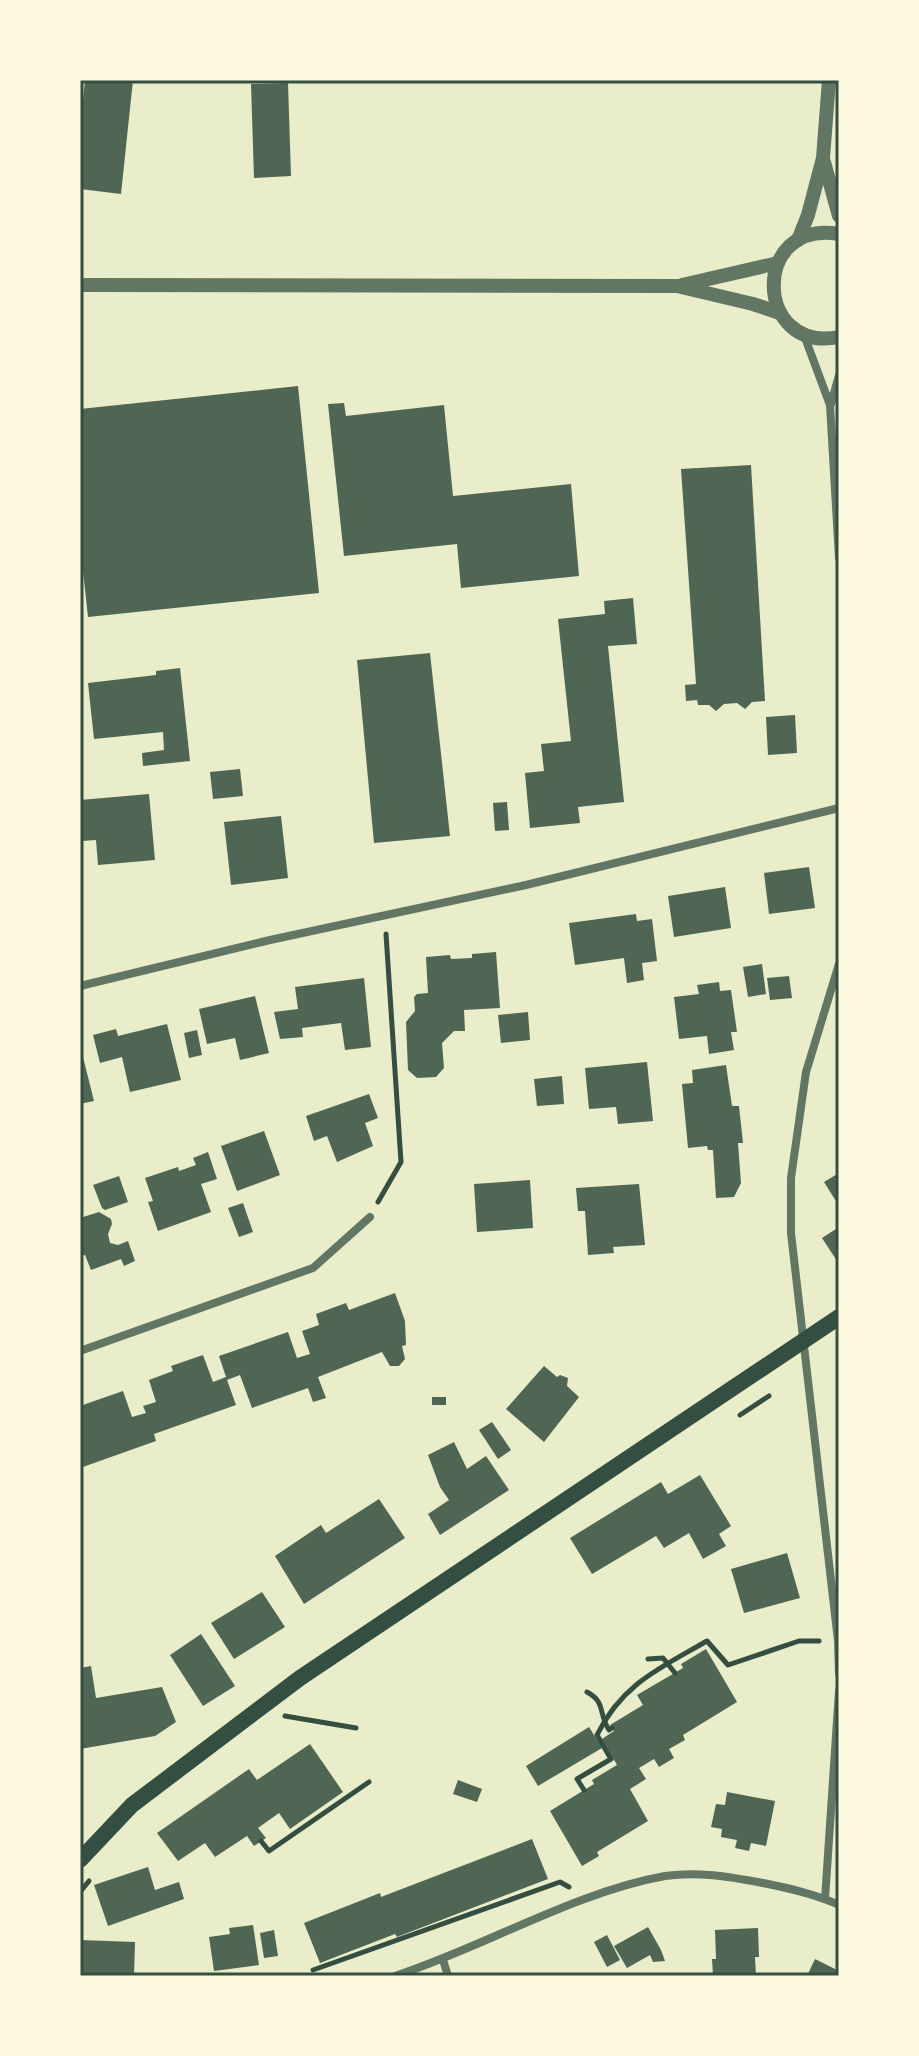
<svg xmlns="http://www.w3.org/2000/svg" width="919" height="2056" font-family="'Exo 2',sans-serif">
<rect width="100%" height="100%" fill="#e9edc9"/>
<g fill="#4f6655">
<polygon points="85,80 133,80 121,194 80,189 80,130"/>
<polygon points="288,83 291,176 254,178 251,84"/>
<polygon points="298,386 319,593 88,617 80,543 80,409"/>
<polygon points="344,403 346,416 444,405 453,496 571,484 579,576 461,588 457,544 344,556 328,404"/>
<polygon points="751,465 765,701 752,702 745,709 737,703 724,704 716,711 709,705 698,705 697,700 686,701 685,685 696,684 681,469"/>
<polygon points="633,598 637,644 608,646 624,802 578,807 580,823 530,828 525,773 544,771 541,744 571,741 558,619 605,614 604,601"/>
<polygon points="430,653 450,836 374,843 357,660"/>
<polygon points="180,668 190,761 143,766 142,753 164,750 163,732 94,739 88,683 156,675 156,671"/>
<polygon points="795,715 797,753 768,755 766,717"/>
<polygon points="240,769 243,796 213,799 210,772"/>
<polygon points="149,794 155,860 98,865 96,840 82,841 80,800"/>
<polygon points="507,802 509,830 495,831 493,803"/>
<polygon points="281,816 288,878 231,885 224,822"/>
<polygon points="809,867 815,908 769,914 764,873"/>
<polygon points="725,887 731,928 674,937 668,896"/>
<polygon points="636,914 637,921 652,919 657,961 642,963 644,980 627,983 624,958 575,965 569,923"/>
<polygon points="496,952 500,1008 464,1010 465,1031 454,1031 442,1043 444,1068 436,1077 417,1078 408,1070 406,1022 415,1011 414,997 417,994 428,993 426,957 450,955 451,959 472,958 472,954"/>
<polygon points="762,964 766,994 748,997 743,967"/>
<polygon points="789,976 792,998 770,1000 767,978"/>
<polygon points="364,978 371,1047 345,1050 341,1023 302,1028 303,1037 280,1039 274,1012 298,1009 295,987"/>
<polygon points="719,982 720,991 731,990 737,1032 731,1032 734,1050 709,1054 707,1036 679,1039 674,997 699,994 697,985"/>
<polygon points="255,996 269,1053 240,1060 235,1038 207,1044 199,1009"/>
<polygon points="528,1012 530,1040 501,1043 498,1015"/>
<polygon points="167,1024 181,1080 130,1092 122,1057 100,1063 93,1035 116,1029 118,1036"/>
<polygon points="197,1030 202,1055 189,1058 184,1033"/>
<polygon points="80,1045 94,1101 80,1104"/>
<polygon points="647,1062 653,1121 618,1124 616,1107 589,1109 585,1068"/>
<polygon points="726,1065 732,1106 739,1106 743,1143 738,1143 741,1183 734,1197 716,1198 713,1150 708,1150 707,1146 688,1148 682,1084 693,1083 692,1070"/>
<polygon points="562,1076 564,1104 537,1106 534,1079"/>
<polygon points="369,1094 378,1118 365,1123 373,1146 337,1162 327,1136 314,1141 306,1116"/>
<polygon points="264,1131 280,1175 237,1191 221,1146"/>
<polygon points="208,1152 217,1179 201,1184 211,1212 158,1231 148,1202 153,1201 145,1178 178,1167 179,1171 196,1165 193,1158"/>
<polygon points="839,1173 839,1206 824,1182"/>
<polygon points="119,1176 128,1202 105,1210 102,1208 93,1185"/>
<polygon points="530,1180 533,1228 477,1232 474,1184"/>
<polygon points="639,1184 645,1245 613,1247 614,1253 588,1255 585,1211 578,1211 576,1188"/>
<polygon points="243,1203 253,1232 239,1237 228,1208"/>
<polygon points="99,1212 111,1219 112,1224 108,1234 110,1243 118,1245 128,1241 135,1261 124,1266 121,1259 91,1270 85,1255 80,1256 80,1218"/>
<polygon points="839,1227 839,1264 822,1238"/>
<polygon points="395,1293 405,1321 406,1345 402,1346 405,1359 399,1366 390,1366 382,1352 318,1377 326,1398 313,1402 308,1388 252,1408 240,1375 227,1380 236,1405 154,1434 156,1441 80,1468 80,1406 123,1391 132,1417 146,1413 143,1406 156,1402 149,1380 173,1371 171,1366 203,1355 213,1382 226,1377 219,1356 288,1332 297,1358 310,1354 302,1331 319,1325 316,1314 346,1303 349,1310"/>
<polygon points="544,1366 557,1377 560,1375 568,1378 567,1386 579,1397 544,1442 506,1409"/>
<rect x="432" y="1397" width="14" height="8"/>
<polygon points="492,1422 511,1450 498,1459 479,1430"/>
<polygon points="454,1442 467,1469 486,1456 509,1490 440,1535 428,1514 449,1500 440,1487 428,1455"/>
<polygon points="700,1475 731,1526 719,1534 726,1546 703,1559 689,1533 664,1548 656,1536 592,1574 570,1538 661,1482 668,1494"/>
<polygon points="379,1499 405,1538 304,1604 275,1556 321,1525 326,1533"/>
<polygon points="787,1553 800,1598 744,1613 731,1569"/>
<polygon points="262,1592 285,1627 234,1659 211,1623"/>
<polygon points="201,1634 235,1686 203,1706 170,1655"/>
<polygon points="706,1649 737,1702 683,1735 685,1740 669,1749 674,1758 659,1767 654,1759 639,1768 646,1779 630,1789 648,1821 597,1852 599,1856 582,1866 550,1811 594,1784 592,1780 617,1765 602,1739 614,1731 610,1725 643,1705 637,1695 683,1668 681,1664"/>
<polygon points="91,1666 96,1698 162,1687 176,1722 155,1736 80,1749 80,1668"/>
<polygon points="589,1727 602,1748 538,1786 526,1766"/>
<polygon points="310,1744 343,1792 290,1829 279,1813 258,1828 266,1838 254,1846 247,1836 215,1857 205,1843 178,1861 157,1833 249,1769 257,1780"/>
<polygon points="458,1780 482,1789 477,1802 453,1794"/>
<polygon points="727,1792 775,1801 766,1846 751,1843 749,1851 735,1848 737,1840 721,1837 722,1829 711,1827 716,1804 725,1805"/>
<polygon points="532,1839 548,1879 397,1937 395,1934 320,1963 304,1923 380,1893 381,1897"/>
<polygon points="148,1867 155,1890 179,1882 184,1899 108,1926 94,1885"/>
<polygon points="253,1925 259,1965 214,1971 209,1937 230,1934 229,1928"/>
<polygon points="648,1927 661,1950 665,1961 653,1962 650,1955 627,1968 614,1946"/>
<polygon points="758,1928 759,1957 755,1957 756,1976 713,1976 712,1959 716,1959 715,1930"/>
<polygon points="274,1930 278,1956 264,1958 260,1933"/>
<polygon points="607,1935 620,1960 607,1967 594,1942"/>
<polygon points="80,1940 135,1942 134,1976 80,1976"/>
<polygon points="815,1959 839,1971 839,1976 807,1976"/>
</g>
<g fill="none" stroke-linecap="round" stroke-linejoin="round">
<g stroke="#344e41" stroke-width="5">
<polyline points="378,1202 401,1162 386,934"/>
<polyline points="740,1415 769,1396"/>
<polyline points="648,1659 663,1658 675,1673"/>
<path d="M587 1692C606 1702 598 1713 609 1730L612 1728"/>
<polyline points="285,1716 356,1728"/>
<path d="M584 1790 577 1779 611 1759 597 1735C622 1684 660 1668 707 1641L728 1665 799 1641H819"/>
<polyline points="261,1841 269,1851 369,1782"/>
<polyline points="80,1892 89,1881"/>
<polyline points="313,1970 560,1882 569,1887"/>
</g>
<g stroke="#617663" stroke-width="8">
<polyline points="804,335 830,405 839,558"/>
<polyline points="831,404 839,375"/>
<polyline points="839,964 806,1072 791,1178 791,1233 838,1641 839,1673"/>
<polyline points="80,986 270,940 526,885 839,808"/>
<polyline points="80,1351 313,1268 370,1217"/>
<polyline points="825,1899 839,1691"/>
<polyline points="443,1960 448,1976"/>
<path d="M395 1976C484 1947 575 1892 665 1876 698 1871 730 1877 763 1883 788 1888 816 1894 839 1905"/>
</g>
<g stroke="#617663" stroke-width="14">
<polyline points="824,162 839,216"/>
<path d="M839 234C750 219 754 354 839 337"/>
<polyline points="798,240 808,215 823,158 829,80"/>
<polyline points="80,285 677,286 753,304 780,313"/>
<polyline points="682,285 778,263"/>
</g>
<polyline stroke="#344e41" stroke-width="16" points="80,1860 132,1805 300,1678 839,1317"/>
</g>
<rect width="919" height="2056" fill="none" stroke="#fefae0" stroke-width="164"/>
<rect x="82" y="82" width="755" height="1892" fill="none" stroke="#344e41" stroke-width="3"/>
</svg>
